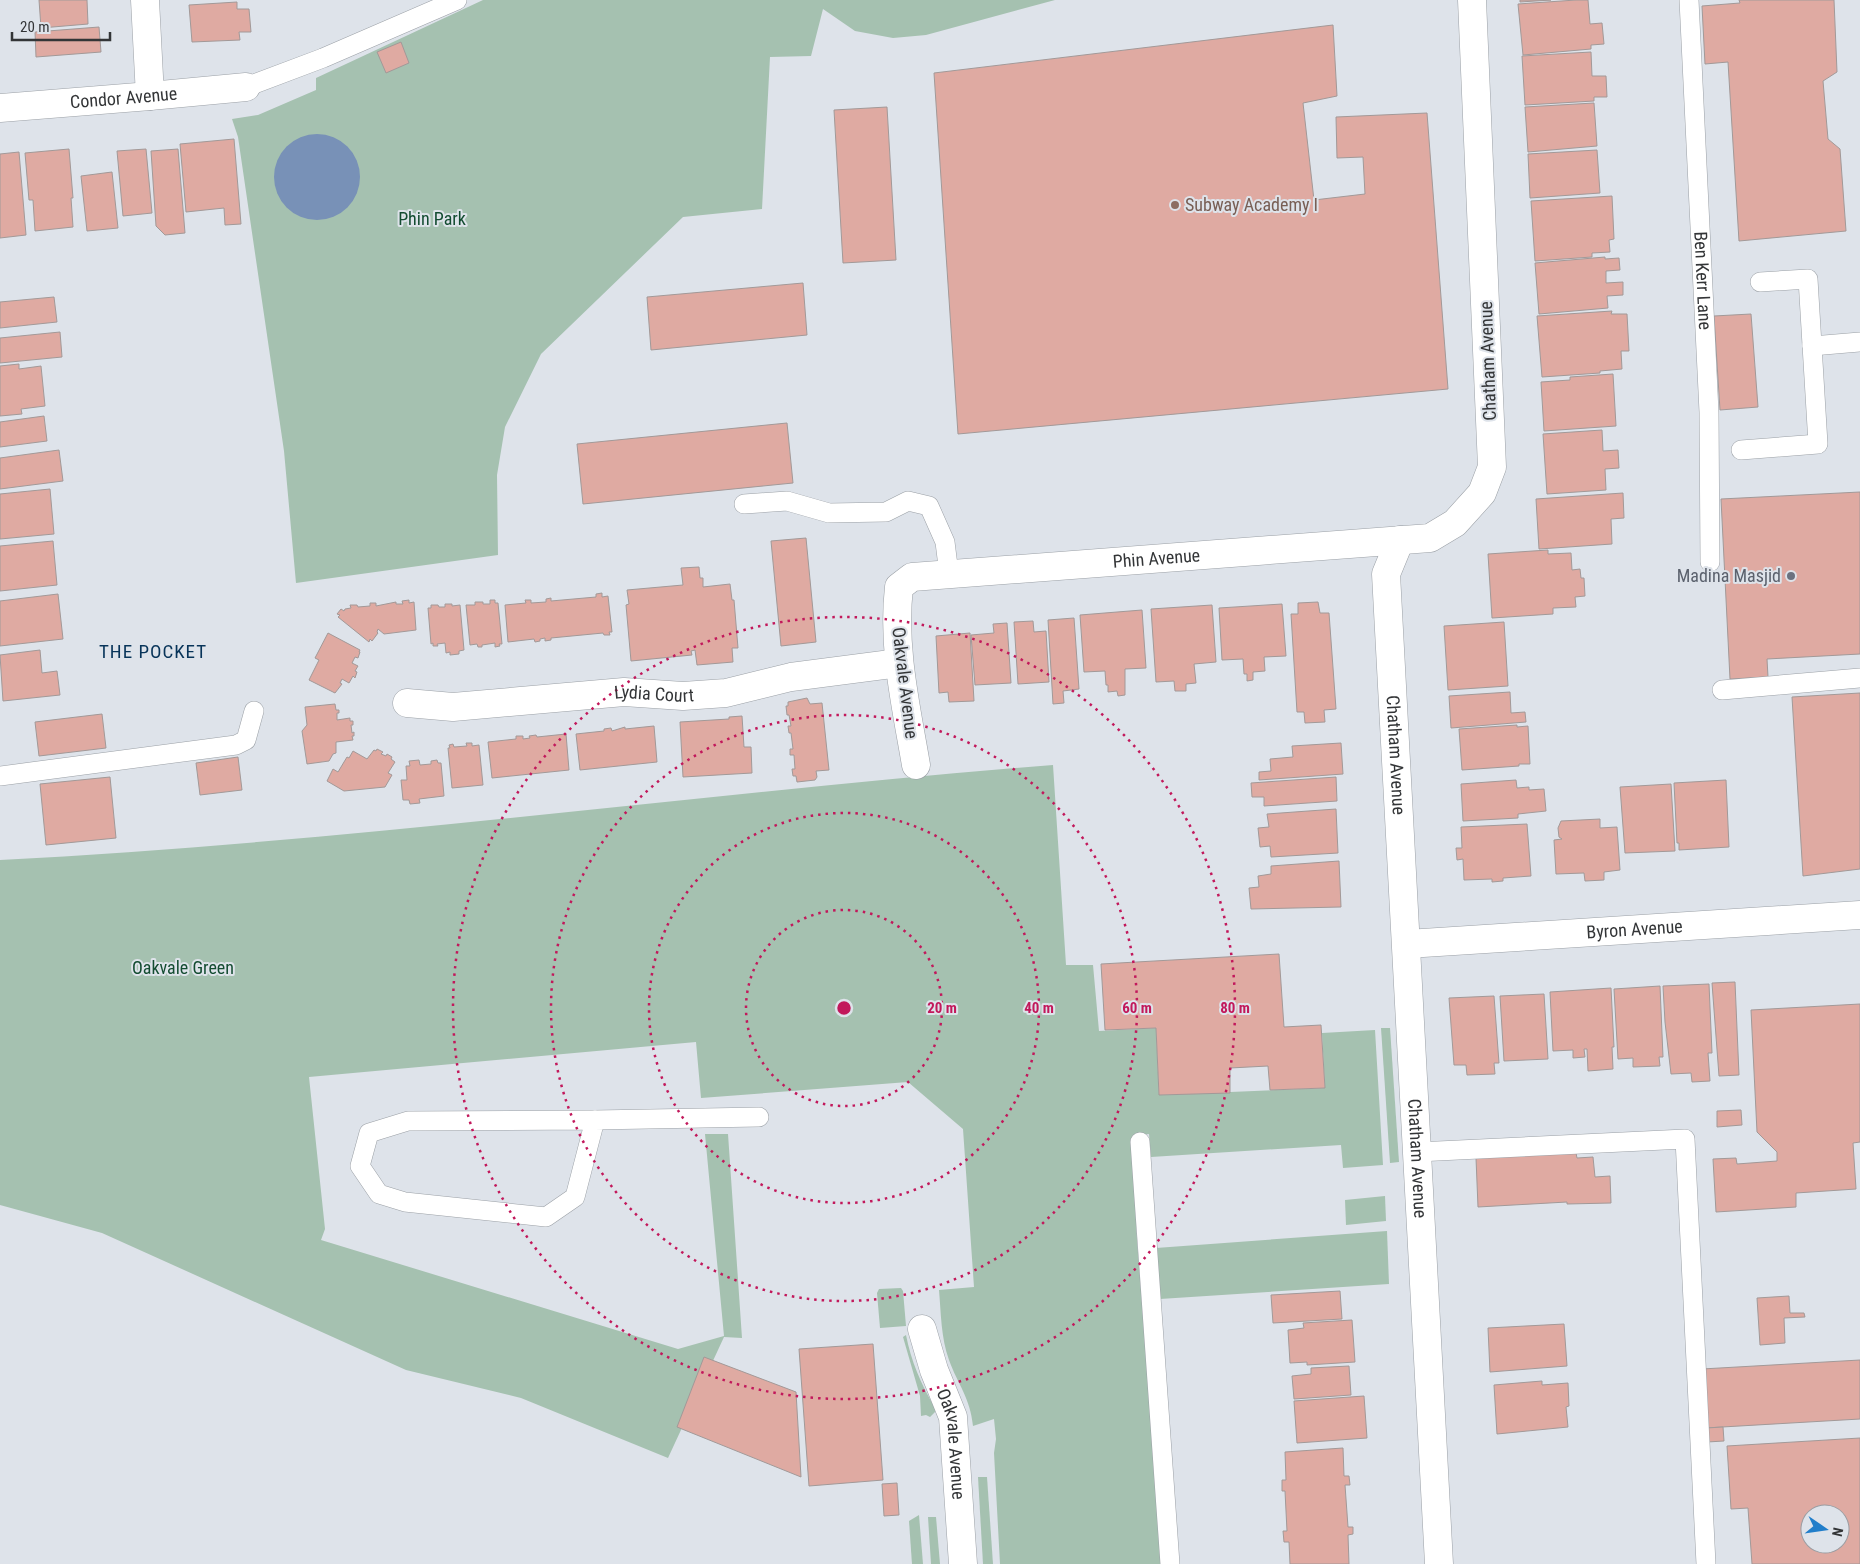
<svg xmlns="http://www.w3.org/2000/svg" width="1860" height="1564" font-family="'Roboto Condensed',sans-serif">
<rect width="100%" height="100%" fill="#dee3ea"/>
<g fill="#a5c1b0">
<polygon points="483,0 1055,0 926,35 893,38 855,31 823,9 811,56 770,57 762,209 683,217 541,354 505,427 497,475 498,555 296,583 284,451 238,137 232,119 258,115 316,90 316,78"/>
<path d="M1053 765 1066 965H1093L1099 1031 1156 1028 1159 1095 1325 1088 1322 1033 1375 1030 1383 1165 1343 1168 1341 1145 1151 1157 1149 1134 1132 1136 1137 1240 1163 1564H1000L994 1453 996 1439 994 1419 973 1426C970 1397 958 1385 949 1360 941 1338 941 1313 939 1290L974 1287 963 1129 908 1082 701 1098 696 1042 309 1077 325 1229 321 1240 678 1349 724 1336 705 1134H728L742 1338 724 1337 668 1458 521 1398 406 1370 102 1233 0 1205V860C352 842 702 793 1053 765Z"/>
<polygon points="1381,1028 1390,1028 1399,1162 1390,1163"/>
<polygon points="1385,1196 1386,1221 1346,1225 1345,1200"/>
<polygon points="1387,1231 1389,1284 1160,1299 1156,1248"/>
<polygon points="901,1288 903,1291 906,1326 880,1328 877,1293 879,1289"/>
<path d="M906 1335C911 1361 921 1384 935 1408V1412L930 1417 926 1415 921 1416 920 1396 903 1337Z"/>
<polygon points="978,1477 987,1477 993,1564 983,1564"/>
<polygon points="919,1515 923,1564 912,1564 909,1521"/>
<polygon points="928,1517 936,1517 940,1564 931,1564"/>
</g>
<circle fill="#7891b7" cx="317" cy="177" r="43"/>
<g fill="#dfaaa2" stroke="#a29998" fill-rule="evenodd">
<polygon points="39,0 87,0 88,24 41,28"/>
<polygon points="1520,0 1551,0 1520,2"/>
<polygon points="1576,0 1588,0 1590,24 1602,23 1604,44 1591,45 1591,49 1523,55 1518,4"/>
<polygon points="1739,0 1834,0 1837,72 1823,81 1828,139 1840,149 1846,231 1739,241 1728,62 1705,64 1702,6 1740,3"/>
<polygon points="237,2 237,9 249,9 251,32 239,32 240,40 192,42 189,5"/>
<polygon points="1333,25 1337,96 1303,103 1314,200 1365,194 1363,157 1337,158 1336,117 1427,113 1448,389 958,434 934,73"/>
<polygon points="99,27 101,52 36,57 35,32"/>
<polygon points="401,42 409,63 386,73 377,52"/>
<polygon points="1591,52 1592,76 1606,76 1607,97 1594,97 1594,101 1525,105 1522,56"/>
<polygon points="1594,103 1597,146 1528,152 1525,107"/>
<polygon points="887,107 896,260 843,263 834,110"/>
<polygon points="234,139 241,224 225,225 224,208 186,212 180,144"/>
<polygon points="69,149 73,198 71,198 73,227 35,231 33,200 29,200 25,153"/>
<polygon points="146,149 152,213 123,216 117,151"/>
<polygon points="178,149 185,233 165,235 156,226 151,151"/>
<polygon points="1597,150 1600,193 1530,198 1528,154"/>
<polygon points="19,152 26,235 0,238 0,154"/>
<polygon points="112,172 118,228 87,231 81,176"/>
<polygon points="1612,196 1614,239 1609,240 1610,252 1592,253 1592,257 1535,261 1531,201"/>
<polygon points="1605,257 1605,259 1619,258 1620,270 1606,271 1606,283 1623,282 1623,295 1607,296 1608,308 1539,314 1535,263"/>
<polygon points="803,283 807,335 651,350 647,297"/>
<polygon points="54,297 57,322 0,328 0,302"/>
<polygon points="1612,311 1611,314 1627,314 1629,351 1621,351 1622,369 1600,371 1600,373 1542,377 1537,316"/>
<polygon points="1751,314 1758,407 1720,410 1714,316"/>
<polygon points="60,332 62,357 0,363 0,338"/>
<polygon points="19,364 19,369 41,366 45,406 21,409 22,414 0,416 0,366"/>
<polygon points="1613,374 1616,426 1544,431 1541,382 1570,380 1570,377"/>
<polygon points="44,416 47,441 0,447 0,422"/>
<polygon points="787,423 793,483 583,504 577,444"/>
<polygon points="1602,430 1603,451 1618,450 1619,468 1605,469 1606,490 1547,494 1543,434"/>
<polygon points="59,450 63,481 0,489 0,458"/>
<polygon points="50,489 54,534 0,539 0,494"/>
<polygon points="1860,492 1860,654 1767,659 1768,677 1730,679 1721,499"/>
<polygon points="1623,493 1624,518 1611,519 1612,544 1539,549 1536,499"/>
<polygon points="806,538 816,642 781,646 771,541"/>
<polygon points="53,541 57,585 0,591 0,546"/>
<polygon points="1548,550 1548,554 1571,553 1572,570 1580,569 1581,578 1584,578 1585,596 1575,597 1576,607 1553,608 1553,614 1492,618 1488,554"/>
<polygon points="699,567 700,578 703,578 703,587 730,584 732,600 734,600 738,648 732,648 733,662 697,665 695,650 691,651 692,655 631,661 626,605 629,604 627,590 683,585 681,568"/>
<polygon points="602,593 602,597 608,596 612,632 609,632 610,635 604,635 603,633 551,638 551,640 545,641 545,638 540,639 540,641 535,642 534,639 508,642 505,605 526,603 525,600 531,600 531,603 546,602 546,599 551,598 551,601 596,597 596,594"/>
<polygon points="58,594 63,639 0,646 0,601"/>
<polygon points="409,600 409,603 414,602 416,630 384,634 378,629 377,632 378,633 372,641 370,639 369,642 338,617 340,615 337,614 341,609 344,611 345,609 351,608 350,605 357,605 358,607 370,606 370,603 376,603 376,606 396,602 396,604 403,604 402,601"/>
<polygon points="490,600 495,600 495,603 498,603 502,644 499,644 500,646 495,647 495,643 482,645 482,647 478,647 477,644 470,645 466,605 475,605 475,602 483,602 483,604 490,604"/>
<polygon points="1318,602 1320,613 1329,613 1336,709 1324,710 1325,722 1305,723 1304,712 1297,712 1291,614 1298,614 1298,603"/>
<polygon points="445,604 452,604 452,606 460,605 464,650 459,651 459,654 450,655 450,652 446,653 445,643 437,644 438,646 433,646 433,643 431,644 428,608 431,608 431,605 438,605 439,607 445,607"/>
<polygon points="1282,604 1286,656 1264,657 1265,671 1253,672 1253,680 1247,681 1247,674 1244,674 1243,659 1222,660 1219,608"/>
<polygon points="1212,605 1216,662 1194,664 1196,683 1186,684 1186,691 1175,691 1174,681 1156,682 1151,609"/>
<polygon points="1142,610 1146,668 1125,669 1125,695 1118,696 1117,691 1108,692 1108,685 1106,685 1105,671 1084,672 1080,615"/>
<polygon points="1074,618 1079,689 1063,691 1064,703 1053,704 1048,620"/>
<polygon points="1033,621 1034,632 1046,631 1049,682 1018,684 1014,622"/>
<polygon points="1504,622 1508,686 1448,690 1444,626"/>
<polygon points="1007,623 1011,683 975,685 971,635 994,633 993,624"/>
<polygon points="328,633 360,650 359,652 360,652 358,658 355,657 352,663 358,666 355,671 357,672 355,678 353,676 349,683 342,679 340,683 342,684 335,693 309,680 319,660 315,658"/>
<polygon points="970,633 974,701 949,702 948,692 939,693 936,636"/>
<polygon points="40,650 42,673 57,671 60,695 3,701 0,655"/>
<polygon points="1510,692 1511,713 1525,712 1526,722 1451,728 1449,696"/>
<polygon points="1860,693 1860,869 1803,876 1792,697"/>
<polygon points="807,698 810,704 822,703 829,770 816,771 817,777 815,780 797,782 796,776 793,776 792,769 795,769 794,755 790,755 790,749 793,749 791,733 789,733 788,726 791,726 789,715 787,715 786,706 788,706 788,702"/>
<polygon points="335,704 336,710 339,710 339,713 337,713 337,720 350,718 350,721 353,721 353,725 351,725 352,733 354,732 354,736 352,736 353,740 336,742 336,753 333,754 329,761 307,764 302,731 307,725 305,707"/>
<polygon points="102,714 106,748 39,756 35,722"/>
<polygon points="742,716 744,747 751,747 752,773 683,777 680,722 729,719 729,717"/>
<polygon points="1517,725 1517,727 1528,726 1530,764 1519,764 1519,766 1462,770 1459,729"/>
<polygon points="654,726 657,762 580,770 576,734 604,731 604,729 611,728 612,731 625,727 625,729"/>
<polygon points="566,734 569,770 492,778 488,742 516,739 516,736 523,736 523,739 530,738 529,736 536,735 537,737"/>
<polygon points="466,743 472,743 472,746 479,745 483,785 452,788 448,748 450,748 449,745 453,744 454,747 467,746"/>
<polygon points="1341,743 1343,774 1259,780 1259,772 1271,771 1270,759 1293,757 1292,746"/>
<polygon points="377,749 383,752 381,754 386,756 387,754 392,757 391,759 395,762 388,773 392,775 385,787 344,791 327,781 333,769 338,772 347,757 349,758 353,751 367,759 374,750 376,751"/>
<polygon points="238,757 242,790 200,795 196,763"/>
<polygon points="419,760 420,765 431,764 431,761 437,760 438,763 441,763 444,796 419,799 420,803 410,804 409,800 403,800 401,780 407,780 406,766 410,766 409,761"/>
<polygon points="110,777 116,838 46,845 40,784"/>
<polygon points="1336,777 1337,801 1264,806 1264,797 1252,797 1251,783"/>
<polygon points="1516,780 1517,788 1529,787 1529,790 1544,789 1546,811 1518,814 1518,818 1463,821 1461,784"/>
<polygon points="1726,780 1729,847 1679,850 1679,843 1677,843 1674,783"/>
<polygon points="1671,784 1675,851 1625,853 1620,787"/>
<polygon points="1336,809 1338,853 1271,857 1270,846 1260,847 1258,828 1269,827 1267,814"/>
<polygon points="1600,819 1600,828 1617,827 1620,870 1604,872 1604,880 1585,881 1584,873 1556,874 1554,840 1562,839 1559,837 1558,828 1561,821"/>
<polygon points="1527,824 1531,876 1503,878 1503,881 1492,882 1492,879 1464,880 1463,859 1457,860 1456,848 1462,848 1461,827"/>
<polygon points="1339,861 1341,907 1251,909 1249,888 1259,887 1258,876 1271,874 1271,866"/>
<polygon points="1279,954 1284,1027 1321,1025 1325,1088 1270,1090 1268,1066 1230,1068 1230,1093 1159,1095 1156,1028 1105,1030 1101,964"/>
<polygon points="1735,982 1739,1075 1719,1076 1712,983"/>
<polygon points="1709,984 1712,1053 1708,1053 1710,1081 1692,1082 1691,1073 1671,1074 1665,1022 1663,986"/>
<polygon points="1660,986 1663,1057 1659,1057 1660,1066 1633,1067 1633,1058 1618,1059 1614,989"/>
<polygon points="1611,988 1614,1047 1612,1047 1613,1069 1588,1071 1587,1049 1584,1049 1585,1057 1573,1058 1573,1050 1553,1051 1550,992"/>
<polygon points="1544,994 1548,1059 1504,1061 1500,996"/>
<polygon points="1494,996 1499,1063 1494,1063 1495,1074 1467,1075 1466,1065 1454,1065 1449,998"/>
<polygon points="1860,1004 1860,1142 1853,1143 1856,1189 1796,1193 1796,1207 1716,1212 1713,1159 1736,1158 1737,1164 1777,1161 1777,1152 1757,1132 1751,1010"/>
<polygon points="1741,1110 1742,1125 1717,1127 1717,1111"/>
<polygon points="1576,1153 1577,1158 1593,1157 1595,1177 1610,1176 1611,1203 1567,1204 1567,1202 1478,1207 1476,1158"/>
<polygon points="1340,1291 1342,1319 1273,1323 1271,1295"/>
<polygon points="1789,1296 1790,1313 1804,1313 1805,1317 1784,1318 1785,1343 1760,1345 1757,1298"/>
<polygon points="1352,1320 1355,1362 1307,1365 1307,1362 1290,1363 1288,1330 1304,1328 1303,1323"/>
<polygon points="1564,1324 1567,1366 1490,1372 1488,1328"/>
<polygon points="873,1344 883,1480 809,1486 799,1349"/>
<polygon points="704,1357 796,1392 801,1477 677,1427"/>
<polygon points="1860,1360 1860,1419 1705,1428 1702,1369"/>
<polygon points="1349,1366 1351,1395 1294,1399 1292,1376 1311,1374 1311,1368"/>
<polygon points="1542,1381 1542,1385 1568,1383 1569,1406 1566,1407 1568,1427 1497,1434 1494,1385"/>
<polygon points="1364,1396 1367,1438 1297,1443 1294,1401"/>
<polygon points="1723,1427 1724,1441 1707,1442 1706,1428"/>
<path d="M1860 1438V1564H1752L1748 1508 1731 1509 1727 1446ZM1810 1514H1840V1544H1810Z"/>
<polygon points="1343,1448 1344,1476 1349,1476 1350,1485 1345,1485 1348,1527 1353,1527 1353,1534 1348,1535 1349,1564 1290,1564 1289,1542 1284,1542 1283,1531 1287,1531 1285,1491 1282,1491 1282,1480 1286,1480 1285,1452"/>
<polygon points="897,1483 899,1515 884,1516 882,1484"/>
</g>
<g fill="none" stroke-linecap="round" stroke-linejoin="round">
<g stroke="#9ba0a6" stroke-width="20">
<g id="service">
<path id="s1" d="M1689 0 1709 412 1710 562"/>
<polyline points="246,87 323,58 457,0"/>
<polyline points="1812,346 1860,342"/>
<polyline points="1741,450 1818,444 1808,279 1760,282"/>
<polyline points="744,504 787,501 829,513 886,512 908,501 929,506 945,542 949,574"/>
<polyline points="1722,690 1860,678"/>
<polyline points="0,776 236,745 246,740 254,711"/>
<polyline points="595,1120 575,1197 546,1217 405,1202 379,1194 360,1166 369,1133 408,1121 595,1120 759,1117"/>
<polyline points="1140,1142 1170,1564"/>
<polyline points="1417,1152 1685,1139 1706,1564"/>
</g>
</g>
<g stroke="#9ba0a6" stroke-width="29">
<g id="minor">
<polyline points="145,0 150,96"/>
<path id="s2" d="M0 108 150 96 246 87"/>
<path id="s3" d="M1400 540 1386 574 1439 1564"/>
<path id="s4" d="M407 703 453 707 624 692 683 696 726 693 791 677 899 663"/>
<path id="s5" d="M916 765C906 706 892 647 899 587L912 577 1430 538 1455 523 1482 493 1492 467 1472 0"/>
<path id="s6" d="M1407 944 1860 915"/>
<path id="s7" d="M922 1329 934 1370 953 1417 963 1564"/>
</g>
</g>
<use href="#service" stroke="#fff" stroke-width="19"/>
<use href="#minor" stroke="#fff" stroke-width="28"/>
</g>
<g fill="none" stroke="#c2185b" stroke-width="2.5" stroke-dasharray="2.5 5">
<circle cx="844" cy="1008" r="98"/>
<circle cx="844" cy="1008" r="195"/>
<circle cx="844" cy="1008" r="293"/>
<circle cx="844" cy="1008" r="391"/>
</g>
<circle fill="#8d6e63" stroke="#dee3ea" stroke-width="2" cx="1175" cy="205" r="5"/>
<circle fill="#6b7280" stroke="#dee3ea" stroke-width="2" cx="1791" cy="576" r="5"/>
<g text-anchor="middle" stroke-width="4" stroke-linejoin="round" paint-order="stroke">
<g font-size="18" fill="#333537" stroke="#dee3ea">
<text dy="6" stroke="none"><textPath href="#s2" startOffset="124">Condor Avenue</textPath></text>
<text dy="6" stroke="none"><textPath href="#s1" startOffset="281">Ben Kerr Lane</textPath></text>
<text transform="translate(1488 361) rotate(-92)" y="6">Chatham Avenue</text>
<text dy="6" stroke="none"><textPath href="#s5" startOffset="441">Phin Avenue</textPath></text>
<text transform="translate(905 683) rotate(83)" y="6">Oakvale Avenue</text>
<text dy="6" stroke="none"><textPath href="#s4" startOffset="248">Lydia Court</textPath></text>
<text dy="6" stroke="none"><textPath href="#s3" startOffset="218">Chatham Avenue</textPath></text>
<text dy="6" stroke="none"><textPath href="#s6" startOffset="228">Byron Avenue</textPath></text>
<text dy="6" stroke="none"><textPath href="#s3" startOffset="622">Chatham Avenue</textPath></text>
<text dy="6" stroke="none"><textPath href="#s7" startOffset="120">Oakvale Avenue</textPath></text>
</g>
<g font-size="18" fill="#785e54" stroke="#dee3ea" text-anchor="start">
<text x="1185" y="211">Subway Academy I</text>
</g>
<g font-size="18" fill="#134c31" stroke="#dee3ea">
<text x="432" y="225">Phin Park</text>
<text x="183" y="974">Oakvale Green</text>
</g>
<g font-size="18" fill="#5b616d" stroke="#dee3ea" text-anchor="end">
<text x="1781" y="582">Madina Masjid</text>
</g>
<g font-size="19" letter-spacing="1" fill="#083459" stroke="#dee3ea">
<text x="153" y="658">THE POCKET</text>
</g>
</g>
<circle cx="844" cy="1008" r="8" fill="#c2185b" stroke="#dee3ea" stroke-width="2.5"/>
<g font-size="15" text-anchor="middle" font-weight="bold" fill="#c2185b" stroke="#dee3ea" stroke-width="4" stroke-linejoin="round" paint-order="stroke">
<text x="942" y="1013">20 m</text>
<text x="1039" y="1013">40 m</text>
<text x="1137" y="1013">60 m</text>
<text x="1235" y="1013">80 m</text>
</g>
<g transform="translate(1825 1529) rotate(103)"><circle r="24" fill="#dee3ea" stroke="#9a9da2"/>
<path d="M0-4L9 19L0 12L-9 19Z" fill="#217eca"/>
<text y="-8" font-size="14" font-weight="bold" text-anchor="middle" fill="#333537">N</text>
</g>
<path d="M12 32v8h98v-8" fill="none" stroke="#333537" stroke-width="2.5"/>
<text x="20" y="32" font-size="15" fill="#333537" stroke="#dee3ea" stroke-width="4" paint-order="stroke">20 m</text>
</svg>
